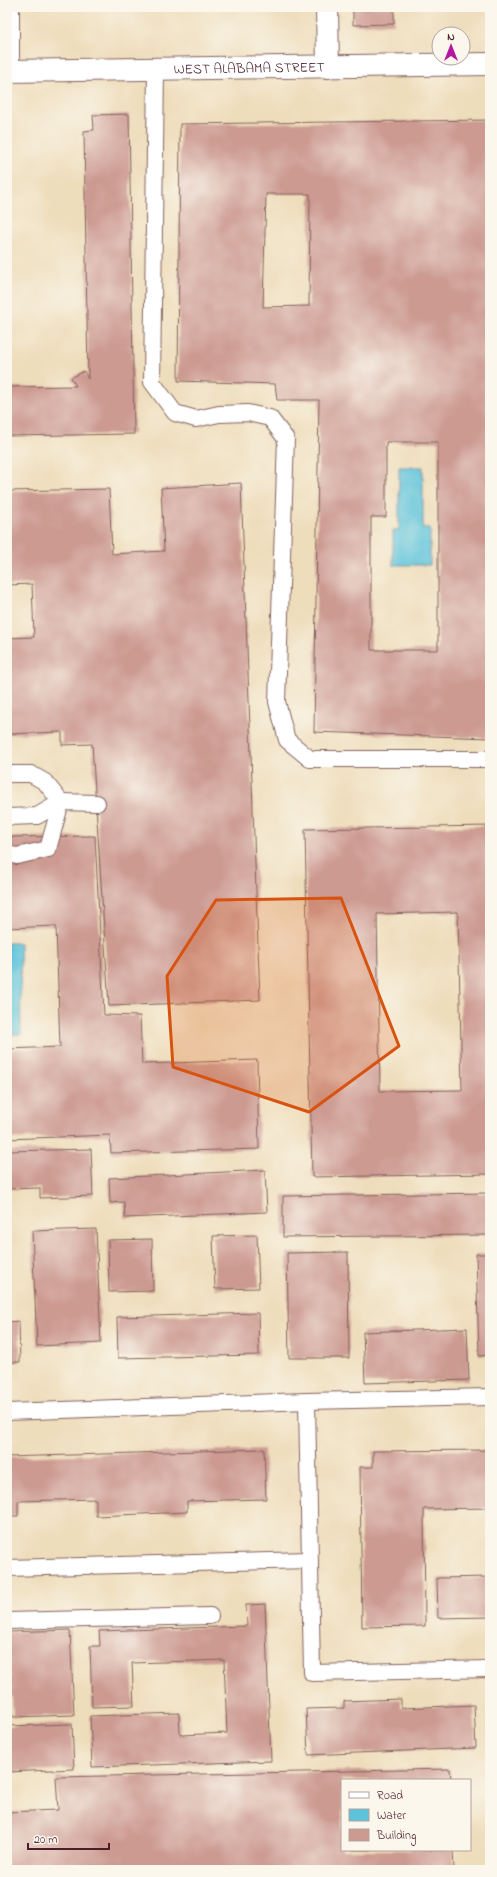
<svg xmlns="http://www.w3.org/2000/svg" width="497" height="1877" font-family="'Indie Flower',sans-serif">
<rect width="100%" height="100%" fill="#fbf7ec"/>
<filter id="ink" filterUnits="userSpaceOnUse"><feTurbulence type="fractalNoise" baseFrequency=".025" numOctaves="2"/><feDisplacementMap in="SourceGraphic" scale="8" xChannelSelector="R" yChannelSelector="G"/><feConvolveMatrix kernelMatrix="1 2 1 2 8 2 1 2 1" color-interpolation-filters="sRGB"/></filter>
<filter id="wash" filterUnits="userSpaceOnUse"><feTurbulence type="fractalNoise" baseFrequency=".012" numOctaves="4" result="noise"/><feDisplacementMap in="SourceGraphic" scale="16" xChannelSelector="R" yChannelSelector="G"/><feGaussianBlur stdDeviation="0.9" result="paint"/><feColorMatrix in="noise" values="0 0 0 0 0 0 0 0 0 0 0 0 0 0 0 0 0 1.4 0 .05"/><feComposite in="paint" operator="in"/></filter>
<g filter="url(#wash)">
<rect width="100%" height="100%" fill="#edb"/>
<g fill="#5dc3da" stroke="#547182">
<polygon points="399,467 423,467 423,528 430,528 430,565 393,565 393,530 399,530"/>
<polygon points="7,943 20,943 21,1034 7,1035"/>
</g>
<g id="blocks">
<g fill="#cc9a91" fill-rule="evenodd">
<polygon points="353,7 394,7 394,24 353,25"/>
<polygon points="129,114 134,434 7,436 7,387 76,386 71,378 84,371 88,379 84,131 94,130 93,115"/>
<path d="M490 120V738L314 732 319 400H277L275 384 178 381 180 124ZM266 194H310L309 306 263 307ZM386 442H438V650H371V517H386Z"/>
<polygon points="241,483 260,1000 109,1006 92,744 62,745 62,732 7,734 7,638 34,637 32,584 7,585 7,491 109,489 112,554 164,551 161,488"/>
<path d="M490 826V1174L312 1177 305 829ZM458 912 462 1090 380 1091 377 914Z"/>
<polygon points="95,836 104,1015 140,1016 142,1064 257,1060 259,1149 111,1153 110,1135 7,1139 7,1049 60,1047 56,926 7,928 7,837"/>
<polygon points="91,1149 93,1196 40,1198 40,1188 7,1189 7,1151"/>
<polygon points="265,1170 267,1212 125,1218 124,1202 110,1203 109,1178"/>
<polygon points="490,1193 490,1235 283,1237 283,1196"/>
<polygon points="96,1229 101,1343 37,1346 32,1231"/>
<polygon points="257,1235 259,1288 215,1289 213,1236"/>
<polygon points="152,1239 153,1291 109,1292 108,1240"/>
<polygon points="348,1252 349,1358 289,1358 287,1253"/>
<polygon points="476,1254 490,1254 490,1355 479,1356"/>
<polygon points="258,1313 259,1355 118,1358 117,1317"/>
<polygon points="19,1321 20,1362 7,1362 7,1322"/>
<polygon points="467,1328 469,1380 365,1383 363,1332"/>
<polygon points="264,1449 266,1499 187,1501 187,1512 96,1516 96,1499 18,1501 18,1516 7,1516 7,1457"/>
<polygon points="490,1450 490,1508 424,1509 425,1626 362,1627 360,1467 373,1467 373,1451"/>
<polygon points="490,1577 490,1617 438,1618 437,1578"/>
<polygon points="265,1604 271,1761 92,1767 90,1716 179,1713 180,1735 227,1733 224,1660 132,1663 134,1706 92,1707 90,1646 100,1646 99,1631 247,1626 246,1605"/>
<polygon points="70,1630 74,1715 13,1717 11,1674 7,1674 7,1632"/>
<polygon points="401,1699 401,1708 474,1705 476,1748 308,1755 306,1709 344,1708 344,1701"/>
<polygon points="72,1724 74,1769 7,1772 7,1726"/>
<polygon points="450,1769 451,1780 342,1780 342,1850 453,1850 454,1870 7,1870 7,1812 58,1810 56,1777"/>
</g>
</g>
</g>
<g filter="url(#ink)">
<use href="#blocks" fill-opacity="0" stroke="#83625d" stroke-width="1"/>
<g fill="none" stroke-linecap="round" stroke-linejoin="round">
<g stroke="#83625d" stroke-width="18">
<g id="service">
<polyline points="11,7 11,71"/>
<polyline points="156,69 152,382 175,413 196,419 219,414 248,413 270,418 286,439 277,702 287,740 310,759 490,759"/>
<polyline points="7,774 31,774 45,782 61,802"/>
<polyline points="7,817 37,816 61,802 97,803"/>
<polyline points="7,854 17,856 48,849 61,802"/>
<polyline points="307,1401 312,1673 490,1669"/>
<polyline points="7,1412 307,1401 490,1397"/>
<polyline points="7,1568 310,1560"/>
<polyline points="7,1621 210,1616"/>
</g>
</g>
<g stroke="#83625d" stroke-width="24">
<polyline id="minor" points="327,7 328,67"/>
</g>
<g stroke="#83625d" stroke-width="24">
<g id="tertiary">
<path id="s1" d="M7 71 490 64"/>
</g>
</g>
<use href="#service" stroke="#fff" stroke-width="16"/>
<use href="#minor" stroke="#fff" stroke-width="22"/>
<use href="#tertiary" stroke="#fff" stroke-width="22"/>
</g>
</g>
<path fill="#d8530f" fill-opacity="0.2" stroke="#d8530f" stroke-width="3" stroke-linejoin="round" d="M341 898 399 1046 309 1112 173 1067 167 976 216 900Z"/>
<g text-anchor="middle" stroke-width="3" stroke-linejoin="round" paint-order="stroke">
<g font-size="14" fill="#4a1f2b" stroke="#fbf7ec">
<text dy="5" stroke="none"><textPath href="#s1" startOffset="242">WEST ALABAMA STREET</textPath></text>
</g>
</g>
<rect width="497" height="1877" fill="none" stroke="#fbf7ec" stroke-width="24"/>
<rect x="341" y="1779" width="130" height="72" fill="#fbf7ec" stroke="#b4a19f"/>
<rect x="349" y="1792" width="20" height="6" fill="#ffffff" stroke="#b4a19f"/>
<text x="377" y="1799" font-size="12" fill="#4a1f2b">Road</text>
<rect x="349" y="1809" width="20" height="12" fill="#5dc3da" stroke="#b4a19f"/>
<text x="377" y="1819" font-size="12" fill="#4a1f2b">Water</text>
<rect x="349" y="1829" width="20" height="12" fill="#cc9a91" stroke="#b4a19f"/>
<text x="377" y="1839" font-size="12" fill="#4a1f2b">Building</text>
<g transform="translate(451 46)"><circle r="19" fill="#fbf7ec" stroke="#b4a19f"/>
<path d="M0-3L7 15L0 10L-7 15Z" fill="#b5179e"/>
<text y="-6" font-size="11" font-weight="bold" text-anchor="middle" fill="#4a1f2b">N</text>
</g>
<path d="M28 1843v6h81v-6" fill="none" stroke="#4a1f2b" stroke-width="2"/>
<text x="34" y="1843" font-size="12" fill="#4a1f2b" stroke="#fbf7ec" stroke-width="3" paint-order="stroke">20 m</text>
</svg>
